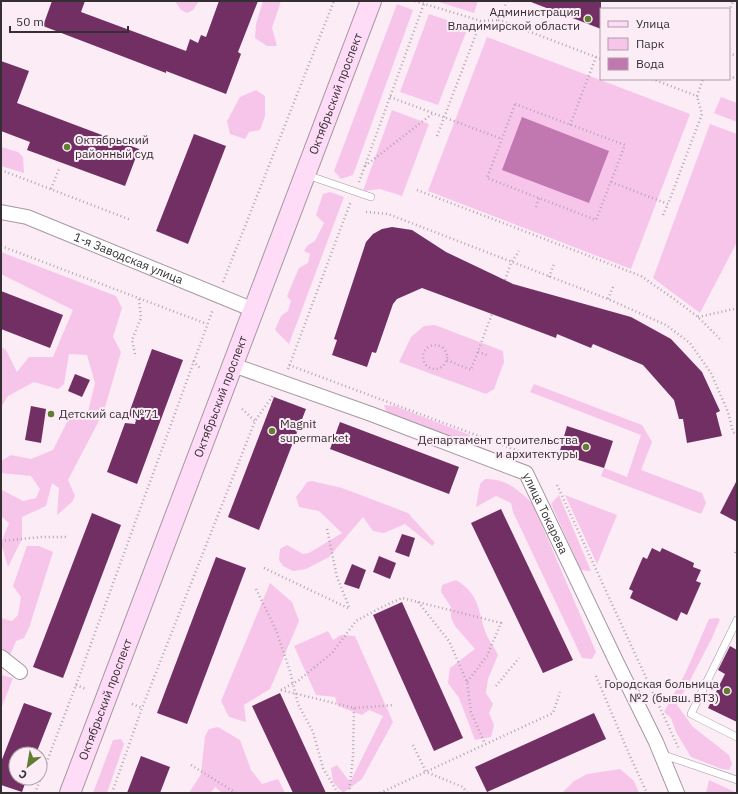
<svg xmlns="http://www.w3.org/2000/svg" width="738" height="794" font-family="'IBM Plex Sans',sans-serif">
<rect width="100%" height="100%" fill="#fbecf6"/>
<g fill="#f8c5ea">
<polygon points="175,1 199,1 193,10 187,13 181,10"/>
<polygon points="263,1 281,1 272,28 277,46 267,46 255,38 256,24"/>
<polygon points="436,1 478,1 474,13"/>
<polygon points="397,4 413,10 353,175 341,179 334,171"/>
<polygon points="429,14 468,27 438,105 400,92"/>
<polygon points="487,37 690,114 631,269 428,191"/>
<polygon points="256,90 265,96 265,116 260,130 249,132 245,139 230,134 227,121 240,97"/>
<polygon points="721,97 737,103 737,122 714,113"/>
<polygon points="392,110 429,124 402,196 380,189 363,191"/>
<polygon points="710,124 737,134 737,242 700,313 653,278"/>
<polygon points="1,147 18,152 23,157 24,173 1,166"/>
<polygon points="330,192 344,197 289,344 275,330 281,316 288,311 291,301 287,296 299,268 308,263 310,254 304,251 308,245 315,241 324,223 316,215 323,194"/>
<polygon points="1,252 116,296 122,308 113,337 121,352 104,411 68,480 75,496 72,502 57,515 59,488 52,483 46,506 22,517 22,539 8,567 1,543 9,523 1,516 1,491 2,490 23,501 36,498 40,489 31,476 1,473 1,461 11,455 31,459 53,450 70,416 88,412 95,383 87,355 69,354 64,384 58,389 34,382 8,396 1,407 1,347 6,350 17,372 29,357 53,357 73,310 1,274"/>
<polygon points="435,325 503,351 504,362 494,389 486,394 399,362 411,337 424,326"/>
<polygon points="534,384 642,425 652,442 641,470 702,493 706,503 701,514 601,476 604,468 627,477 641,435 530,392"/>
<polygon points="384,405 395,406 470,435 466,445 387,413"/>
<path d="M485 479C507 479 517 489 533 504L596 652 592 659 582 658 513 512 511 503 496 496 476 507 480 484Z"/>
<polygon points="312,481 342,488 408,513 435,543 432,546 430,544 405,524 384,533 373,531 363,517 329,557 306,569 293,571 283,566 279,560 280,549 287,545 303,554 309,553 342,533 319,511 299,507 296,497 303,488 307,482"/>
<polygon points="559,495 591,571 581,570 551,504"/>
<polygon points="565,495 617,515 597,564"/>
<polygon points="27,546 39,546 53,552 29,628 24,638 16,641 8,660 1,662 1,618 12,621 18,615 21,597 13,586"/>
<path d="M456 580C482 596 477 612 487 636 490 642 495 649 498 655L488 679 486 693 493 704 489 713 494 725 491 737 475 740 459 698 448 683 450 668 475 649 455 626 451 618V607L441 592 442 585Z"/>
<polygon points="270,583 292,602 299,621 270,689 244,705 246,722 229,717 221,701"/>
<polygon points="716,618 720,619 712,638 677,705 693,727 729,755 732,764 729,770 722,769 691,757 676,732 671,718 664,712 685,674 709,619"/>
<polygon points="328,631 333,640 341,635 355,636 393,722 362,779 343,793 333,782 331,768 337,765 350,782 383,716 369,710 362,715 338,706 335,697 316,695 294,646"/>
<polygon points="1,675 13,678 1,709"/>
<polygon points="218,727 240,740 251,770 262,784 278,779 285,793 222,793 215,787 211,793 189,793 201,774 205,736 209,729"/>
<polygon points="121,739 124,744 107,793 93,793 113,740"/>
<path d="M620 769 634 781 639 793C628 793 615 791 605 793H562L574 781 587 774Z"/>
<polygon points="709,780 735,792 736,793 706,793"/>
</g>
<polygon fill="#c178b0" points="522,117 609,151 589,203 502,170"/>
<g fill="#712f64">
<polygon points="52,1 85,1 81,12 186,51 190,39 198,43 201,35 206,37 219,1 258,1 238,52 241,54 226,94 166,71 166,73 43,26"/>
<polygon points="532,1 601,1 601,29 531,2"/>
<polygon points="1,61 29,71 17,103 139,149 125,186 27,150 30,142 1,131"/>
<polygon points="194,134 226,146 188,244 156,231"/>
<polygon points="392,227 412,230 446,252 513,284 631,317 671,339 702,372 720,411 716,413 722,436 687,443 683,419 679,419 674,400 643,365 593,344 591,348 557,334 556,338 422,288 397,299 393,304 376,353 372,352 367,367 332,355 337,340 334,339 366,242 373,234 382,229"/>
<polygon points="1,291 63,315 50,348 1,329"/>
<polygon points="152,349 183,360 137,484 107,472 125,423 135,424 136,420 128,416"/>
<polygon points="75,374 90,380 82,397 68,391"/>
<polygon points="274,397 306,409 259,530 228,517"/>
<polygon points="31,406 46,409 41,443 25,440"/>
<polygon points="340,422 459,467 449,494 330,449"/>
<polygon points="567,426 613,441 604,468 559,454"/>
<polygon points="737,480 737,522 720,513"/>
<polygon points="501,509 573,660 543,673 471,523"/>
<polygon points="92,513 121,525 63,678 33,667"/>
<polygon points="402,534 415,538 409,557 395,552"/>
<polygon points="652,548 660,552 662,548 694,563 693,567 701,570 696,581 701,583 687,615 681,612 677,621 630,598 633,591 629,589 643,557 647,559"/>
<polygon points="379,556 396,563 390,579 373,572"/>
<polygon points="216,557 246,568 187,724 157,713"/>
<polygon points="352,564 366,570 359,589 344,584"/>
<polygon points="402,602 463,738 434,751 373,615"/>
<polygon points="730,646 737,650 737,722 708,708 725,674 718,670"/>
<polygon points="280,693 326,793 293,793 252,706"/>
<polygon points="24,703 52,713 36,754 16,754 16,778 27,778 22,792 1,785 1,762"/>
<polygon points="594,713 606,739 487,792 475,767"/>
<polygon points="141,756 170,767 160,793 127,793"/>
</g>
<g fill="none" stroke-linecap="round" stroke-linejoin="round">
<g stroke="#a598a1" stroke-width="8">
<g id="lane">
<polyline points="307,175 371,197"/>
<polyline points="737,620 691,714 737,737"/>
<polyline points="661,754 737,780"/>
</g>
</g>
<g stroke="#a598a1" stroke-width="16">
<g id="street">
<path id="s1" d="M1 212 27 217 254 310"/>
<path id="s2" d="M233 365 371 414 526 473 617 663 656 742 677 793"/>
<polyline points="1,657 20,672"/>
</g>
</g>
<g stroke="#a598a1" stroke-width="22">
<g id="secondary">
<path id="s3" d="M70 793 371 1"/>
</g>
</g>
<g stroke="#b2a7ae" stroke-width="2.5" stroke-dasharray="1 3" stroke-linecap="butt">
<polyline points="415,1 481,21 499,20"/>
<polyline points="507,1 499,20 601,59"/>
<polyline points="729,11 733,1"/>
<polyline points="729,53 737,56"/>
<polyline points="729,76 737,79"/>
<polyline points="652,79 697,96 703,79"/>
<polyline points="390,97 502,139"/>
<polygon points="515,104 625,145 596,220 487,178"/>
<polyline points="570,125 596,57"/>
<polyline points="437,136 481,21"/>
<polyline points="365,166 432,114"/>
<polyline points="1,170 131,220"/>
<polyline points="359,182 425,1"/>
<polyline points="611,182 668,204 702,114 697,96"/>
<polyline points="51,189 59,169"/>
<polyline points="417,190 641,276 674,299 698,317 722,341"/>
<polyline points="536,207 539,198"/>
<polyline points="366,212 388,214 608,299 666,325 690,343 711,373 728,412 733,432 737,435"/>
<polyline points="663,215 668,204"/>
<polyline points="1,246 207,324"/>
<polyline points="549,277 554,264"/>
<polyline points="505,280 511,263 519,251"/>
<polyline points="223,282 334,1"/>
<polyline points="608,299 613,287"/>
<polyline points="698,317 734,309"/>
<circle cx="435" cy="357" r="12"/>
<polyline points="478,352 487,355"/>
<polyline points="135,354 132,340 141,318 139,299"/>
<polyline points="447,360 471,370 492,314"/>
<polyline points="193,361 201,369"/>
<polyline points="289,365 532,456"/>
<polyline points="288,369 351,201"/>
<polyline points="242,409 255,421"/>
<polyline points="557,485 679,749"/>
<polyline points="327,529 337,577 350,609"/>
<polyline points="1,541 41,537 67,537"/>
<polyline points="735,553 737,549"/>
<polyline points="264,568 350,609"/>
<polyline points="256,589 276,630 290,671 298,704 313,732 323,768 338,793"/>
<polyline points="418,602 449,641 467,682 471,712 485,744"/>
<polyline points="596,676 629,754 647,793"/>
<polyline points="76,685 86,689"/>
<polyline points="496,686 519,658"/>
<polyline points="281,690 299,680 332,653 356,621 380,608 402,598 501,623 487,656 467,682"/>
<polyline points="281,690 354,708 394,705"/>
<polyline points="132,704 142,708"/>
<polyline points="413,745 426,772 463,787 467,793"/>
<polyline points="191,765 236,793"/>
<polyline points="35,793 76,685 213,309"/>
<polyline points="112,793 142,708 255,421 274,394"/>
<polyline points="349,793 353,756 354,708"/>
<polyline points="380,793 553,713 560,692"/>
</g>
<use href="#lane" stroke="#fff" stroke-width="7"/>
<use href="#street" stroke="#fff" stroke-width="14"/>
<use href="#secondary" stroke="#fedbf6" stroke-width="20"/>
</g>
<g fill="#627c30" stroke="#fbecf6" stroke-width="1.5">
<circle cx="588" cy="19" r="4"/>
<circle cx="67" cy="147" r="4"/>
<circle cx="51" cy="414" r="4"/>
<circle cx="272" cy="431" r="4"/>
<circle cx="586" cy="447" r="4"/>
<circle cx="727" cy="691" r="4"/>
</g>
<g text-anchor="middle" stroke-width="4" stroke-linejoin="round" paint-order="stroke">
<g font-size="12" fill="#352f33" stroke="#fbecf6" text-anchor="end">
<text x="580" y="16">Администрация<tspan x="580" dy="14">Владимирской области</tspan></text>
<text x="75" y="144" text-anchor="start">Октябрьский<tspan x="75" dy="14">районный суд</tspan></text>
<text x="59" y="418" text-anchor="start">Детский сад №71</text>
<text x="280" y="428" text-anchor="start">Magnit<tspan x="280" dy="14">supermarket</tspan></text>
<text x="578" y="444">Департамент строительства<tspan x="578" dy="14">и архитектуры</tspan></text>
<text x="719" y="688">Городская больница<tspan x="719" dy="14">№2 (бывш. ВТЗ)</tspan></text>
</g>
<g font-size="12" fill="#352f33" stroke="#fbecf6">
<text dy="4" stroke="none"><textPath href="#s3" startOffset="748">Октябрьский проспект</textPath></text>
<text dy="4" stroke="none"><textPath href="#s1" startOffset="136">1-я Заводская улица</textPath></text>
<text dy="4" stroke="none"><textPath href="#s3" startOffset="424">Октябрьский проспект</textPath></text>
<text dy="4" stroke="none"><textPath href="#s2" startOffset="357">улица Токарева</textPath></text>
<text dy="4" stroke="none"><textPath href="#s3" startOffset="100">Октябрьский проспект</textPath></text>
</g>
</g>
<rect width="738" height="794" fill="none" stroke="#352f33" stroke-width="4"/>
<rect x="600" y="8" width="130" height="72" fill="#fbecf6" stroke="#aca0a8"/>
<rect x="608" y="21" width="20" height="6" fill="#fedbf6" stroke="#aca0a8"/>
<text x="636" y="28" font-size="12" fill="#352f33">Улица</text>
<rect x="608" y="38" width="20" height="12" fill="#f8c5ea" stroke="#aca0a8"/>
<text x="636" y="48" font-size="12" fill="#352f33">Парк</text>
<rect x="608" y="58" width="20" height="12" fill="#c178b0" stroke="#aca0a8"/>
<text x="636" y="68" font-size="12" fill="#352f33">Вода</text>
<g transform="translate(28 766) rotate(211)"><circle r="19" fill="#fbecf6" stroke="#aca0a8"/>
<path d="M0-3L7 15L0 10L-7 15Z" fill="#627c30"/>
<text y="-6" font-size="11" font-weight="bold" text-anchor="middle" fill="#352f33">С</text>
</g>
<path d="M10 26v6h118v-6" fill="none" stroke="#352f33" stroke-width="2"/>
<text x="16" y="26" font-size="12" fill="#352f33" stroke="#fbecf6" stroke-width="3" paint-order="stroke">50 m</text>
</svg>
